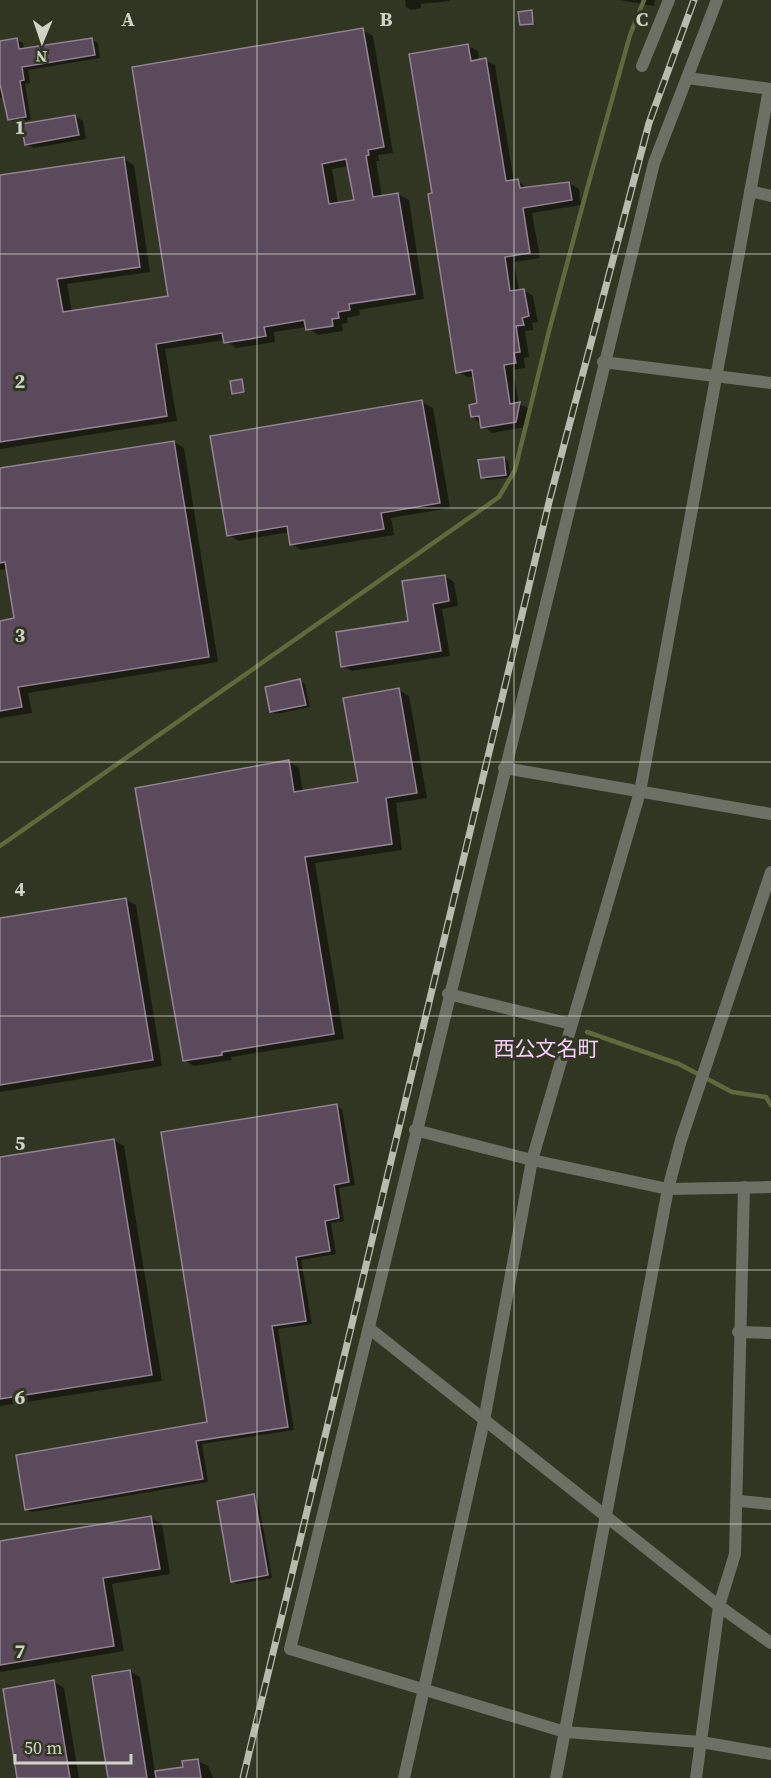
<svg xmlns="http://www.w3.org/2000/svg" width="771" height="1778" font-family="'Source Serif 4','Noto Sans JP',serif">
<rect width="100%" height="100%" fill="#313622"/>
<g fill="#0007" fill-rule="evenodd">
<polygon points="405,0 450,0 450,1 421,4 421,8 411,10 406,7"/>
<polygon points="619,0 655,0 654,6"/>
<polygon points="531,12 535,24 521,24"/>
<path d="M363 30 373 36 393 153 378 155 379 161H376L382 197 398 194 409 200 424 299 359 310 360 315 347 318 348 323 342 324 343 331 318 335 307 327 274 332 275 342 236 348 225 340 165 349 177 421 0 449V177L124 159 134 165 150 272 67 284 72 312 170 297ZM349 166 356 201 338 204 332 169Z"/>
<polygon points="17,40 23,43 24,50 92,40 98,43 100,58 28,70 30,83 25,84 31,120 15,122 9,119 6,97 0,98 0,43"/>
<polygon points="468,46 478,51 479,61 485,60 495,65 514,182 518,181 528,189 569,183 579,189 581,205 532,213 540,258 514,262 519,291 523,290 533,296 538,322 532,323 533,330 525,331 529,357 524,358 525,368 513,370 519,404 530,409 526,427 492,433 473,417 479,404 474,376 468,377 458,372 434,194"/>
<polygon points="75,116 83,121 86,139 34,148 26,144"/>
<polygon points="242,381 246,393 233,393"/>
<polygon points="422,402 433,408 450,508 391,518 394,535 301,550 291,544 289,532 239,541 229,535"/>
<polygon points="174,442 184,448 218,662 28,693 32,713 0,718 0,623 16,620 8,569 0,570 0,470"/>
<polygon points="504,458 508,461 511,477 487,480 483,477"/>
<polygon points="444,576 454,582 458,606 442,609 450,656 352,671 343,666 410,622"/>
<polygon points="300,681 305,684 310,707 276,714 271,711"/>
<polygon points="399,690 409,696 427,798 396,803 402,850 315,863 344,1039 231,1057 232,1060 194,1066 184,1060 289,762 299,768 303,792 359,783"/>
<polygon points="125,899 136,905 162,1066 0,1092 0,920"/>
<polygon points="337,1106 342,1109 355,1185 339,1188 344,1221 331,1223 336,1254 301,1260 312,1324 278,1329 294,1430 202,1444 208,1482 32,1512 26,1509 209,1424"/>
<polygon points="114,1140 124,1146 162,1381 0,1406 0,1159"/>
<polygon points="253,1496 258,1499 272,1578 237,1584 232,1581"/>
<polygon points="151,1518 162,1524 170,1574 112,1584 124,1651 0,1672 0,1543"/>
<polygon points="130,1671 140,1677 155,1772 184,1768 198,1761 208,1766 213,1778 109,1778"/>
<polygon points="54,1682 64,1688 79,1778 19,1778"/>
</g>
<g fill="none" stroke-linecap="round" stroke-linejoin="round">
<g stroke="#5e6a3d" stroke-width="4.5">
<polyline points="0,846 499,497 515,470 549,331 587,189 630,35 644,0"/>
<polyline points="587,1032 679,1064 732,1092 766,1097 771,1105"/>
</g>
</g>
<g fill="#5b4a5c" stroke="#948295" stroke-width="1.5" fill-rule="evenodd">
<polygon points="532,10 533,24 520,25 518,12"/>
<path d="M363 28 384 147 368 150 369 155 366 156 373 197 398 193 415 294 349 304 350 310 338 312 339 318 332 319 333 326 306 330 304 320 264 327 266 336 250 339 224 343 222 333 156 344 167 416 0 442V175L124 157 140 267 57 279 63 312 168 296 132 67ZM346 159 354 200 329 204 322 164Z"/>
<polygon points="17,38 19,49 92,38 95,55 22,67 24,80 20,81 26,117 8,120 0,84 0,41"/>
<polygon points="468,44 471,61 486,58 506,181 518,179 520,188 569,182 572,200 523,208 530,253 505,257 510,291 524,289 529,316 522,318 524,325 516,326 520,352 514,353 516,363 504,365 510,404 520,402 516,422 481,428 479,416 471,417 469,405 477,403 472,370 456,373 428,194 432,193 409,54"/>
<polygon points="75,115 79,135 25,145 21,124"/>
<polygon points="242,379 244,392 232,394 230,381"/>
<polygon points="422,400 440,503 381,513 384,529 290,545 287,526 227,536 210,436"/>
<polygon points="174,441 209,657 18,687 22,707 0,711 0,621 14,618 5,562 0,563 0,468"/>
<polygon points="504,457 506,475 481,478 478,460"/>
<polygon points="445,575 449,601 433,604 441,651 341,667 336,632 408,621 402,581"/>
<polygon points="300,679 306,705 270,712 265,687"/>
<polygon points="399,688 417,793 386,798 392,844 305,857 334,1034 222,1052 222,1055 183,1061 135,788 289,760 294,792 358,782 343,698"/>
<polygon points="126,898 153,1060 0,1085 0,918"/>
<polygon points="337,1104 349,1182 334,1185 339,1218 325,1221 330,1251 296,1257 306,1321 272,1326 288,1427 196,1441 203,1479 25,1510 16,1455 207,1422 161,1132"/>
<polygon points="114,1139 152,1375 0,1399 0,1157"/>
<polygon points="254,1494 268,1575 231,1582 217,1501"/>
<polygon points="151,1516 160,1569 103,1578 114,1646 0,1665 0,1541"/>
<polygon points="130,1670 147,1778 108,1778 92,1676"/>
<polygon points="54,1680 70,1778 17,1778 3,1689"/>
<polygon points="198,1759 201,1778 156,1778 155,1771 183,1767 182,1761"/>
</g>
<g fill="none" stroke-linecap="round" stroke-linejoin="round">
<g stroke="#6c7065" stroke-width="12">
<polyline points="717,0 654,163 290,1649 565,1732 701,1742 771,1754"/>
<polyline points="642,66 669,0"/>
<polyline points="687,78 771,89"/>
<polyline points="750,191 771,196"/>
<polyline points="603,362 771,383"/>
<polyline points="504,768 771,814"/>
<polyline points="448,994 571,1024"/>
<polyline points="415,1130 532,1160 668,1189"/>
<polyline points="370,1329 719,1606 771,1643"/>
<polyline points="738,1332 771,1333"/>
<polyline points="739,1501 771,1504"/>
<polyline points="404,1778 484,1421 532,1160 640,792 769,89"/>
<polyline points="696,1778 719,1606 735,1554 744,1187"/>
</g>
<g stroke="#6c7065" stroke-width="12">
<polyline points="668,1189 771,1187"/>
<polyline points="556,1778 668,1189 681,1140 771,872"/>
</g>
<g stroke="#b8bcae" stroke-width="7">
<polyline id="rail" points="243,1778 550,498 649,123 694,0"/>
</g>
<use href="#rail" stroke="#313622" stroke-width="4.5" stroke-dasharray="14" stroke-linecap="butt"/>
</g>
<path fill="none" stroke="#cfd3c6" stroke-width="1.5" stroke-opacity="0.55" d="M257 0V1778M514 0V1778M0 254H771M0 508H771M0 762H771M0 1016H771M0 1270H771M0 1524H771"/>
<g text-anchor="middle" stroke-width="6" stroke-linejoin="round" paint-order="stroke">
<g font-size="21" fill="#facefe" stroke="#313622">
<text x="546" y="1056">西公文名町</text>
</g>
</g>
<g font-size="20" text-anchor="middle" font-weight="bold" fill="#cfd3c6" stroke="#313622" stroke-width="6" stroke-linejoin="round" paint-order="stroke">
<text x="128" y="26">A</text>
<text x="386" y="26">B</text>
<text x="642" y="26">C</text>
<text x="20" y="134">1</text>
<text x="20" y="388">2</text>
<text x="20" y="642">3</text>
<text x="20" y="896">4</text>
<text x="20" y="1150">5</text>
<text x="20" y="1404">6</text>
<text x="20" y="1658">7</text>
</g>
<g transform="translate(42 42) rotate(182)" stroke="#313622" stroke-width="4.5" paint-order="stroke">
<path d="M0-4.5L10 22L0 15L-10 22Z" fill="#cfd3c6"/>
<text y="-9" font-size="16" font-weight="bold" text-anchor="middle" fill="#cfd3c6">N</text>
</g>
<path d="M15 1754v9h116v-9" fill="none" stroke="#cfd3c6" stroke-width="3"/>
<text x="24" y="1754" font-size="18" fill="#cfd3c6" stroke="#313622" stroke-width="4.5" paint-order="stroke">50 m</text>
</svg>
